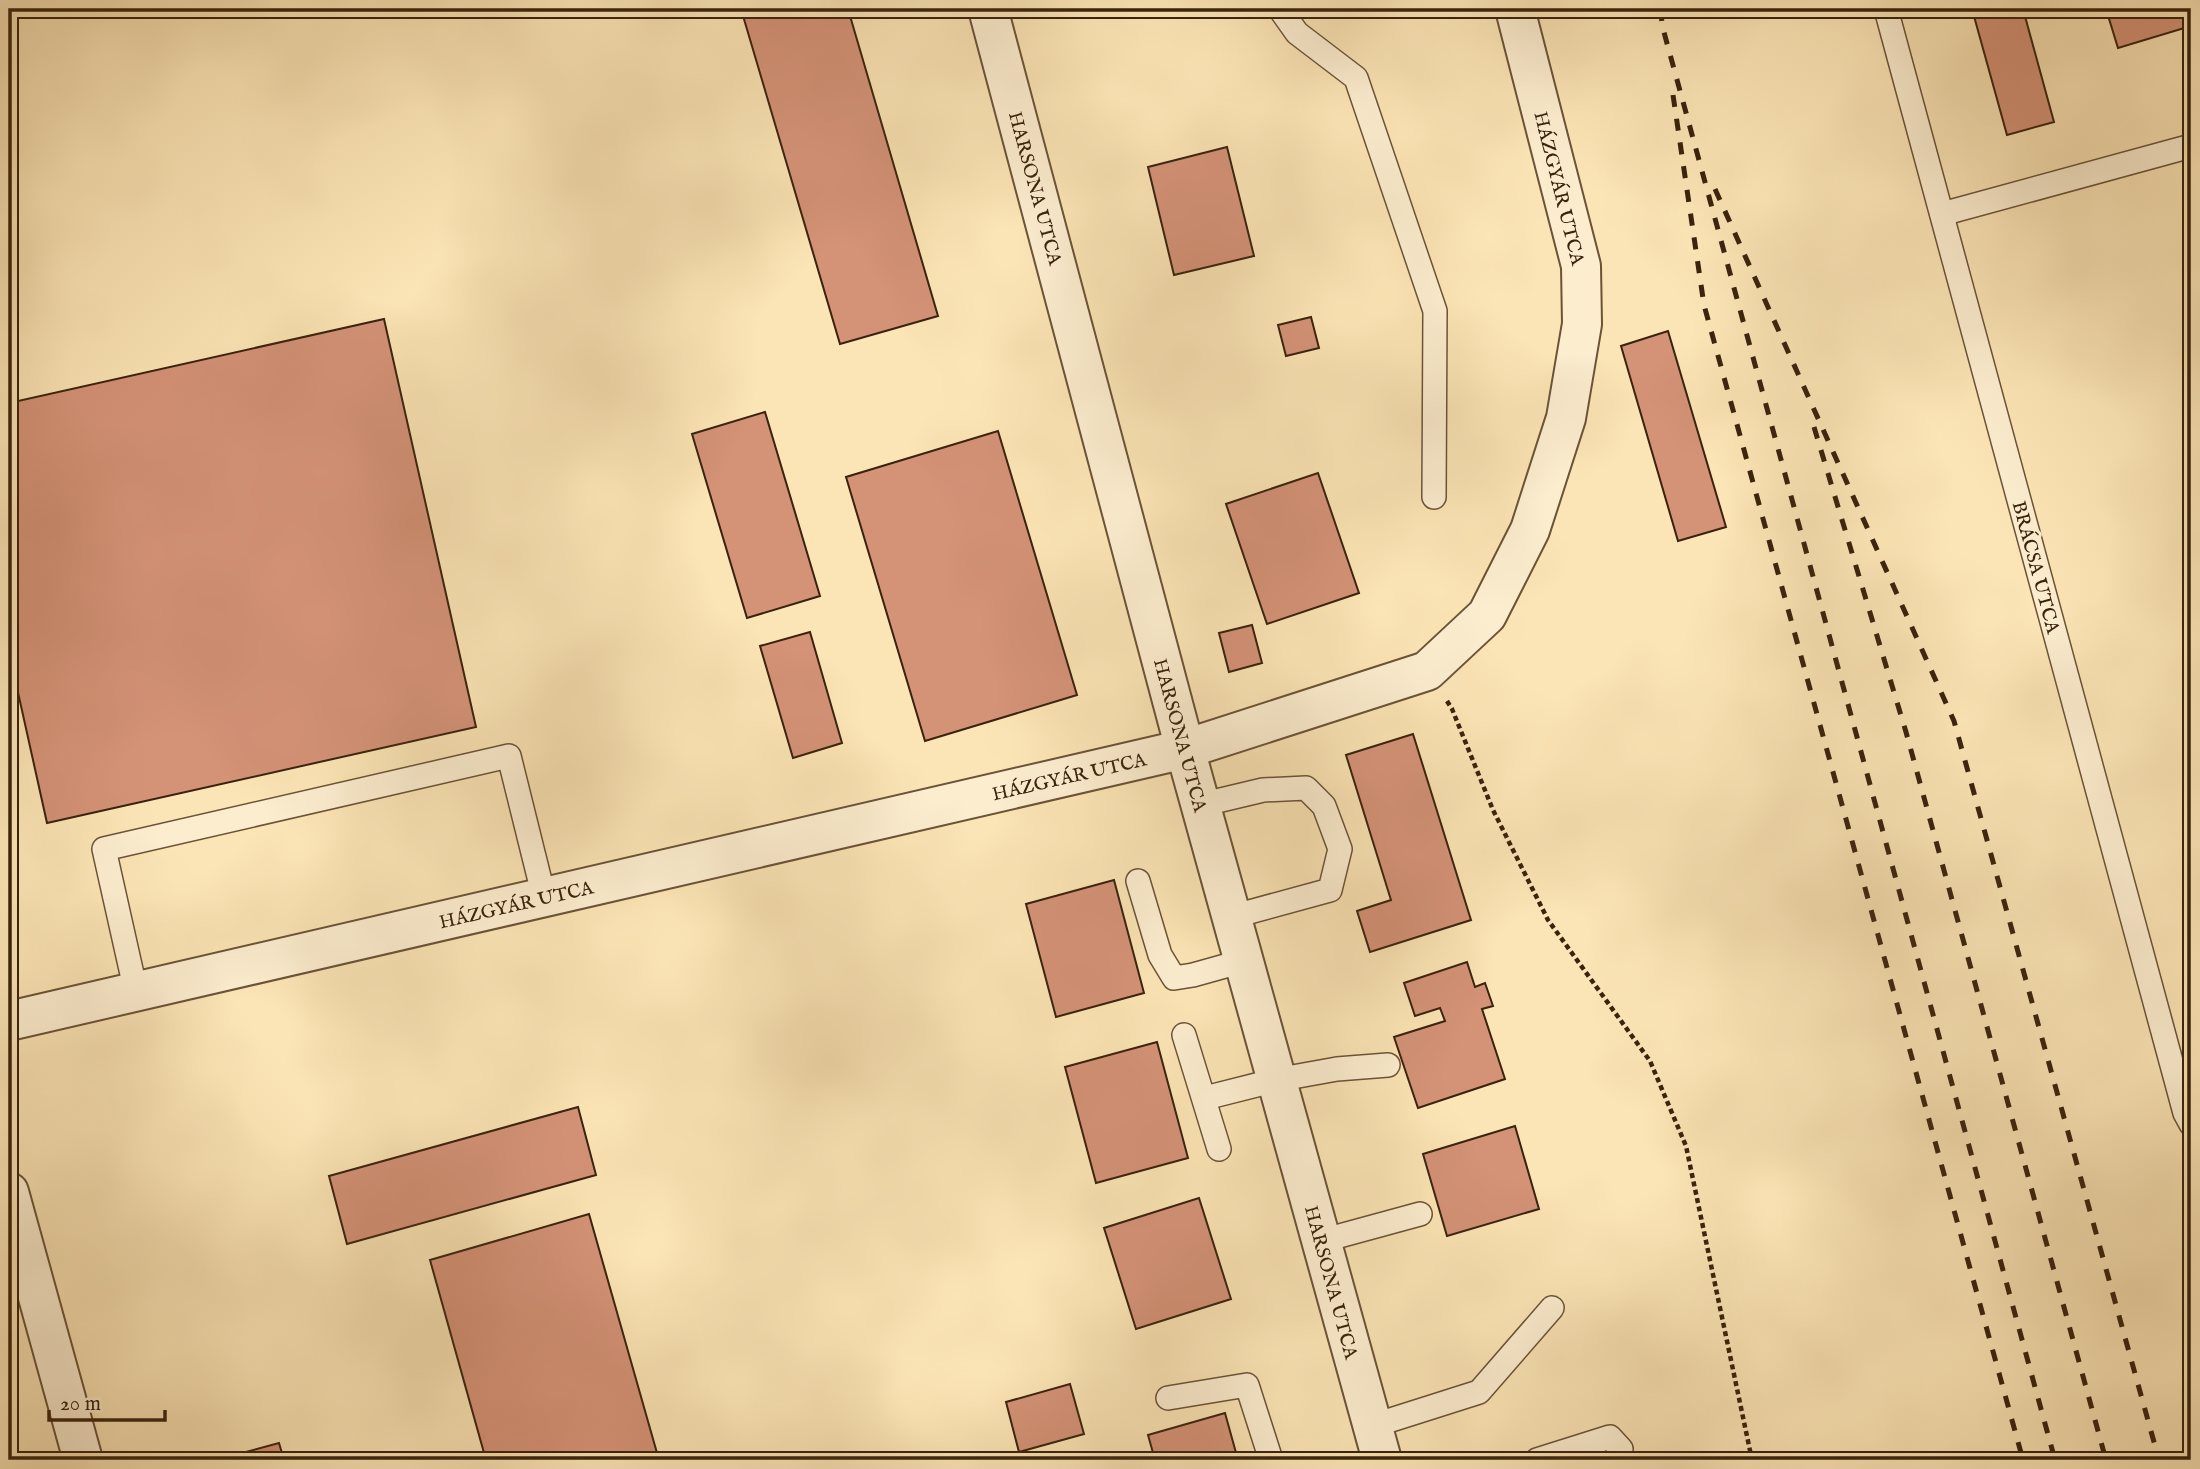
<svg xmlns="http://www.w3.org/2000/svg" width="2200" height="1469" font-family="'IM FELL English',serif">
<rect width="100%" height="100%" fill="#fbe4b5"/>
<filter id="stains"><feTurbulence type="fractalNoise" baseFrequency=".00286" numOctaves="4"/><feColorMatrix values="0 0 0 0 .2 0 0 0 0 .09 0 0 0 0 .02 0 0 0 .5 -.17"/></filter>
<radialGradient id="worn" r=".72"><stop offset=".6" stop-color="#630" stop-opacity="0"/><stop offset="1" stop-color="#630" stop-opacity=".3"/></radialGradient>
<g fill="#d49277" stroke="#39230d" stroke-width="2">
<polygon points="741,9 848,9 938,316 840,344"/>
<polygon points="1972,9 2023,9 2054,122 2007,135"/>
<polygon points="2106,9 2191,9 2191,26 2118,48"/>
<polygon points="1227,147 1254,256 1174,275 1148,167"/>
<polygon points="1311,317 1319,348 1286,356 1278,325"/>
<polygon points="384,319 476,727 47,823 9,652 9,403"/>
<polygon points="1668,331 1726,527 1678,541 1621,346"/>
<polygon points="765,412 820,596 747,618 692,434"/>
<polygon points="998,431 1077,695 925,741 846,477"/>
<polygon points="1318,473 1359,593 1267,624 1226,504"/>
<polygon points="1252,625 1262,663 1229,672 1219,633"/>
<polygon points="810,632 842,743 793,758 760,646"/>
<polygon points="1413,734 1471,920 1370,952 1357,911 1391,900 1346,755"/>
<polygon points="1114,880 1144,993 1056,1017 1026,904"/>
<polygon points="1467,962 1475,987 1485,983 1493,1006 1482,1009 1505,1079 1418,1108 1394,1037 1445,1021 1440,1008 1415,1016 1404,983"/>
<polygon points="1157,1042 1188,1158 1096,1183 1065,1067"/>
<polygon points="578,1107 596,1175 347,1244 329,1176"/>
<polygon points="1515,1126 1539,1209 1447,1236 1423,1154"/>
<polygon points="1199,1198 1231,1299 1136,1329 1104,1228"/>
<polygon points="589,1214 659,1460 486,1460 430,1260"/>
<polygon points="1070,1384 1084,1434 1019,1452 1006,1402"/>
<polygon points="1225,1413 1238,1460 1155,1460 1148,1435"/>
<polygon points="279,1443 284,1460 216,1460"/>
</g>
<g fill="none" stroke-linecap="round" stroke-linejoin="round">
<g stroke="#6a5337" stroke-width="26">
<g id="lane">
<polyline points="1280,9 1297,33 1356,78 1435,311 1434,497"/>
<polyline points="1886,9 2185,1113 2191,1124"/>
<polyline points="1942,214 2191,146"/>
<polyline points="1200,805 1263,790 1306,788 1324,806 1340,849 1330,890 1231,917"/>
<polyline points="1138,881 1160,955 1174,978 1193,975 1243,961"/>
<polyline points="136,992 104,849 509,756 544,897"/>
<polyline points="1184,1035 1219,1149"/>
<polyline points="1205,1098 1276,1080 1337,1069 1388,1065"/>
<polyline points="1321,1241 1420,1214"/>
<polyline points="1168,1398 1247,1385 1271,1460"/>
<polyline points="1372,1426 1479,1392 1552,1308"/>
<polyline points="1537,1460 1610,1437 1621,1449"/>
</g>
</g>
<g stroke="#6a5337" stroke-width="42">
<g id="street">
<polyline points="988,9 1185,749 1382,1460"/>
<polyline points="9,1021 1185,749 1427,671 1487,615 1530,530 1566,418 1582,324 1581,266 1515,9"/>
<polyline points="9,1192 83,1460"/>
</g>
</g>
<polyline stroke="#39230d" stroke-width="4.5" stroke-dasharray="5 3.5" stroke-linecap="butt" points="1447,701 1452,709 1493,810 1548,920 1650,1061 1686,1146 1752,1460"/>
<use href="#lane" stroke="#fcedcf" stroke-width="23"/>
<use href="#street" stroke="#fcedcf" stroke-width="38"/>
<g stroke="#39230d" stroke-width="5" stroke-dasharray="12 12" stroke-linecap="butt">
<polyline points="1661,9 1662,25 2055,1460"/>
<polyline points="1673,95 1704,305 2023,1460"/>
<polyline points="1715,189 1954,721 2159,1460"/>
<polyline points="1814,427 1906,732 2106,1460"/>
</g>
</g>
<g text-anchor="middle" stroke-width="6" stroke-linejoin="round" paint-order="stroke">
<g font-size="19" fill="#39230d" stroke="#fcedcf">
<text transform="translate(1036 188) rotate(75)" y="7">HARSONA UTCA</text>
<text transform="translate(1560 188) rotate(76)" y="7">HÁZGYÁR UTCA</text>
<text transform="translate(2037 567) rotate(75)" y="7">BRÁCSA UTCA</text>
<text transform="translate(1181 735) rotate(75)" y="7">HARSONA UTCA</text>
<text transform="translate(1069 776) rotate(-13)" y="7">HÁZGYÁR UTCA</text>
<text transform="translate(516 904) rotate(-13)" y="7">HÁZGYÁR UTCA</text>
<text transform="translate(1332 1282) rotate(75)" y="7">HARSONA UTCA</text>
</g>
</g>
<rect width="2200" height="1469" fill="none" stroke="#fbe4b5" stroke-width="35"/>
<rect x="10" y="10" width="2179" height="1448" fill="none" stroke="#39230d" stroke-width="3.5"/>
<rect x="18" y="18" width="2165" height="1434" fill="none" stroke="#39230d" stroke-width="2"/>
<path d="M49 1410v10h116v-10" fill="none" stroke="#39230d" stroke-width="3.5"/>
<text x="60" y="1410" font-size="21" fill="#39230d" stroke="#fcedcf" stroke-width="5" paint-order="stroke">20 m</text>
<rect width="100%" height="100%" filter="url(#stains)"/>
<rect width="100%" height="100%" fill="url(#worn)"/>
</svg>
